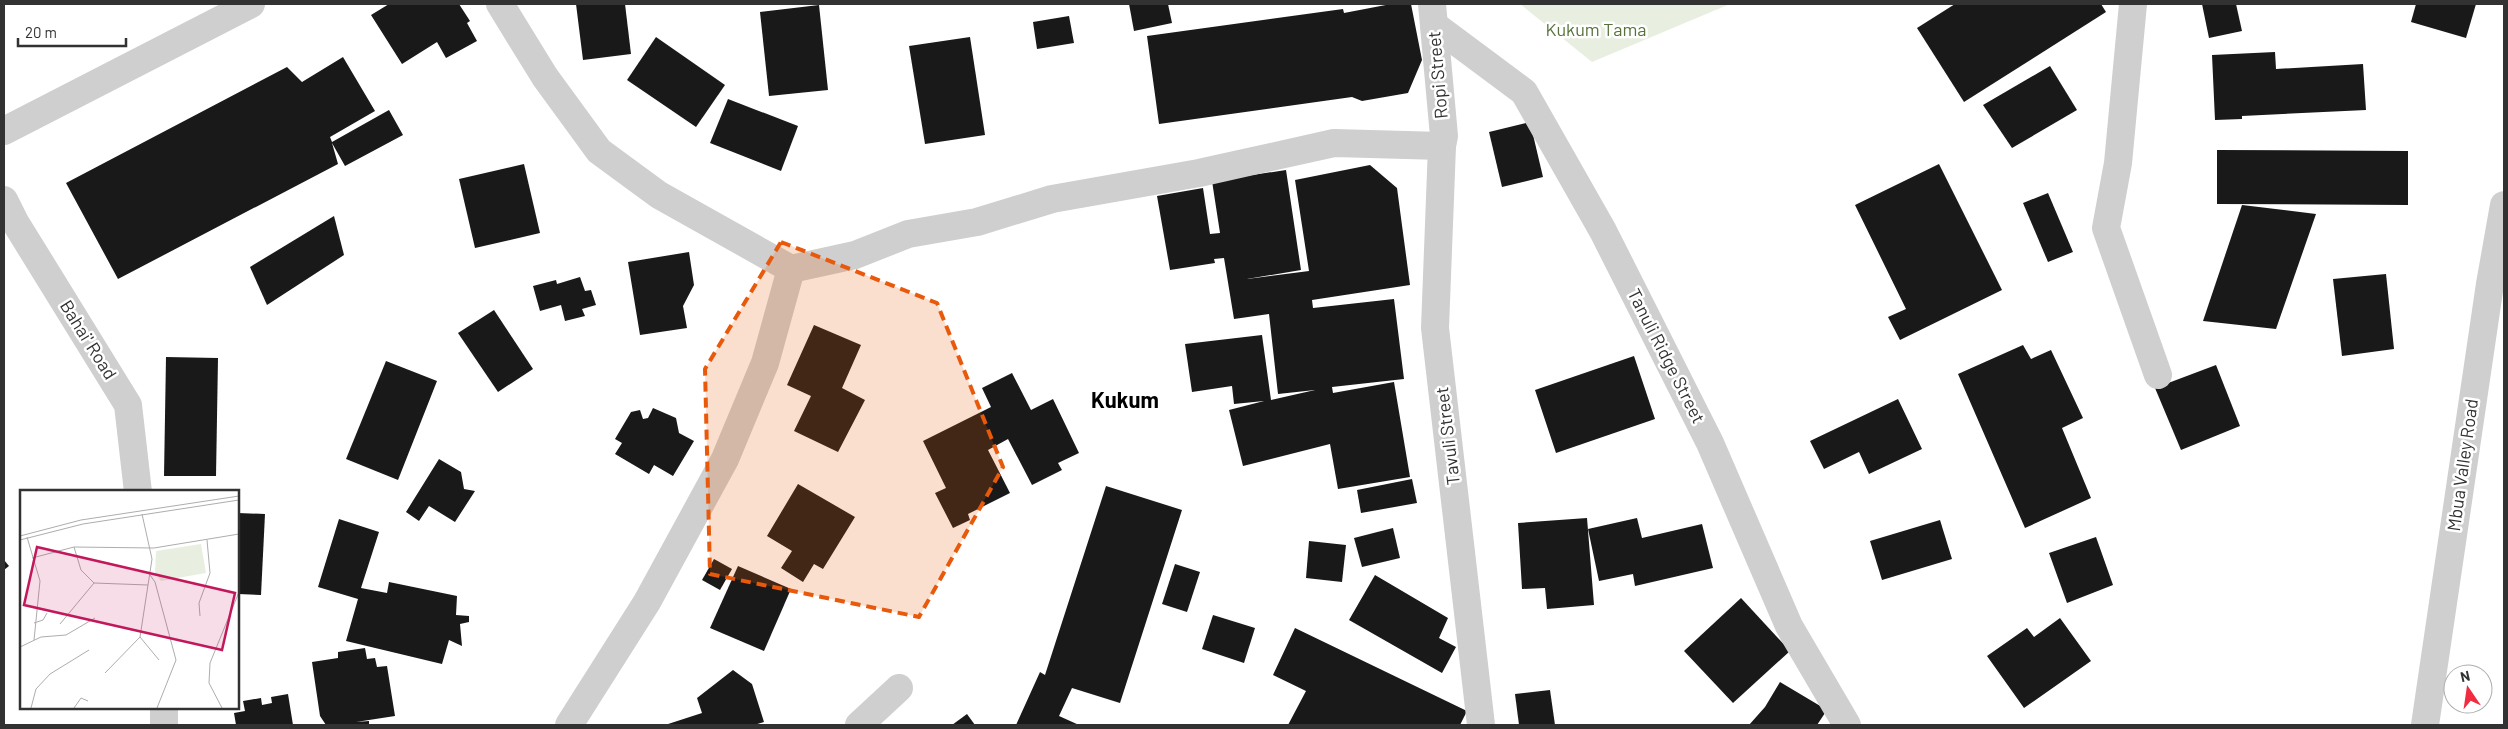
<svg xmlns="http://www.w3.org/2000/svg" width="2508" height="729" font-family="Barlow,sans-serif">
<rect width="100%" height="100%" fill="#fff"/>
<polygon fill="#e8efe0" points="1520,4 1730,4 1592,62"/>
<g fill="#191919">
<polygon points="389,4 459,4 470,21 467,23 477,41 446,58 437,42 402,64 371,15"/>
<polygon points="576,4 625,4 631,54 583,60"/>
<polygon points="1129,4 1168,4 1172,23 1134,31"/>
<polygon points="1391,4 1411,4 1422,60 1408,93 1362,101 1352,97 1159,124 1147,36 1343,9 1344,13"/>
<polygon points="1955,4 2101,4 2106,12 1964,102 1917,28"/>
<polygon points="2202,4 2236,4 2242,31 2209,38"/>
<polygon points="2416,4 2476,4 2466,38 2411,22"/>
<polygon points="819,5 828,90 769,96 760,12"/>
<polygon points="1069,16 1074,43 1037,49 1033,22"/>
<polygon points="656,37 725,85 696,127 627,80"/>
<polygon points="970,37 985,135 925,144 909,46"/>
<polygon points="2275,52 2276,69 2363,64 2366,110 2242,116 2242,119 2215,120 2212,55"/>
<polygon points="343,57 375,111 330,137 332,142 389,110 403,135 345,166 332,143 338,164 118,279 66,183 287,67 302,82"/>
<polygon points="2050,66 2077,110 2012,148 1983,105"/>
<polygon points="728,99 798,126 781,171 710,143"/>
<polygon points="1530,122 1543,177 1502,187 1489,132"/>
<polygon points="2217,150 2408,151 2408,205 2217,204"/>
<polygon points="524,164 540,233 475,248 459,179"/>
<polygon points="1939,164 2002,290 1900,340 1888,317 1906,309 1855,205"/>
<polygon points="1370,165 1397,188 1410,285 1312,300 1313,308 1394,299 1404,379 1332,387 1333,393 1394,382 1410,477 1338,489 1330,444 1243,466 1229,410 1264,401 1234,404 1232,386 1192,392 1185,344 1262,335 1271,400 1315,390 1278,394 1269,314 1234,319 1224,258 1214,259 1215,263 1170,270 1157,196 1203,188 1210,234 1220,233 1212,181 1286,170 1301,270 1247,279 1309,271 1295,180"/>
<polygon points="2048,193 2073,252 2048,262 2023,203"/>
<polygon points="2242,205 2316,214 2276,329 2203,321"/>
<polygon points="334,216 344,255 267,305 250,267"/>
<polygon points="689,252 694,285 683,306 687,328 640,335 628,262"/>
<polygon points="2386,274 2394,349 2342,356 2333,279"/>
<polygon points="580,277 585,291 591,290 596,305 582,309 585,316 565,321 561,305 540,311 533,286 556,280 557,284"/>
<polygon points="494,310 533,369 498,392 458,333"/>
<polygon points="814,325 861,345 842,388 865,400 838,452 794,431 811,396 787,385"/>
<polygon points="2023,345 2031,359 2051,350 2083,418 2062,428 2091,498 2025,528 1958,374"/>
<polygon points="1634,356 1655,419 1556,453 1535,390"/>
<polygon points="166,357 218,358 216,476 164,476"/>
<polygon points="386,361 437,381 398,480 346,459"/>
<polygon points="2216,365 2240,426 2181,450 2155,388"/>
<polygon points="1012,373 1031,410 1053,399 1079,453 1058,463 1062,470 1032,485 1008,439 988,450 1010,493 968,514 970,520 953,528 935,493 946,488 923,441 991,407 982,388"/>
<polygon points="1898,399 1922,449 1869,474 1859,452 1824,469 1810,441"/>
<polygon points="653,408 676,418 679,433 694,441 673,476 654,465 649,474 615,454 622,443 615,439 631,412 640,410 643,419 648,418"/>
<polygon points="439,459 461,472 464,489 475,491 455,522 429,506 419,521 406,512"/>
<polygon points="1412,479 1417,503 1361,513 1357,490"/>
<polygon points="798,484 855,517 823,569 814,564 803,582 781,568 792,551 767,536"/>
<polygon points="1106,486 1182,510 1120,703 1072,688 1059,716 1079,725 1016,725 1040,672 1045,675"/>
<polygon points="238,513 265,514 261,595 238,594"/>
<polygon points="1587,518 1594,605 1547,609 1545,588 1522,589 1518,523"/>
<polygon points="1637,518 1642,538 1702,524 1713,568 1635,586 1633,574 1599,581 1588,529"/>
<polygon points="339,519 379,532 361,588 387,593 389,582 457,596 456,615 469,616 469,622 460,624 462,646 449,640 442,664 346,641 358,599 318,587"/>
<polygon points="1940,520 1952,559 1882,580 1870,541"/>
<polygon points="1393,528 1400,558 1362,567 1354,538"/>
<polygon points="2096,537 2113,585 2067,603 2049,553"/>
<polygon points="1309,541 1346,545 1342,582 1306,578"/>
<polygon points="714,559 732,569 720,590 702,580"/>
<polygon points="4,560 9,566 4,570"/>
<polygon points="1175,564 1200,572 1187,612 1162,604"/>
<polygon points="738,566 791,589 764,651 710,628"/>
<polygon points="1375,575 1448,618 1439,638 1456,647 1442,673 1349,620"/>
<polygon points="1741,598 1790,651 1733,703 1684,651"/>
<polygon points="1213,615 1255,628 1244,663 1202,649"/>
<polygon points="2060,618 2091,661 2024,708 1987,656 2027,628 2034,637"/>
<polygon points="1295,628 1467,711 1460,725 1288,725 1306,691 1273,675"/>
<polygon points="365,648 367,659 375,658 377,667 387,666 395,716 356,722 369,721 369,725 326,725 320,716 312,662 338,658 338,652"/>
<polygon points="733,670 752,684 764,722 754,725 665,725 702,713 697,698"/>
<polygon points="1780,682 1827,710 1817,725 1749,725 1765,707"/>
<polygon points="1550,690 1555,725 1519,725 1515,694"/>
<polygon points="288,694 293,725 236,725 234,713 245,711 243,701 261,698 262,705 272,703 271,697"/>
<polygon points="967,714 975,725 952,725"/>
</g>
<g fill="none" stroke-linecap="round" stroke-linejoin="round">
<g stroke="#cfcfcf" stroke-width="28">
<polyline points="500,4 545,77 599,151 659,195 791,269 765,363 725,459 647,602 569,725"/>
<polyline points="1432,4 1444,136 1442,146 1435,328 1481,725"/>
<polyline points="2133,4 2118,163 2106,228 2158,375"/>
<polyline points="1434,25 1524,92 1603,231 1710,443 1789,626 1847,725"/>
<polyline points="4,131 251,4"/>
<polyline points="4,200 15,222 128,405 138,492"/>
<polyline points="791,269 855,255 908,234 977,222 1052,199 1199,173 1334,143 1442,146"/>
<polyline points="164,708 164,725"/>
<polyline points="859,725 899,688"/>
<polyline points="2425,725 2490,284 2504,205"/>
</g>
</g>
<path fill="#e8590c" fill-opacity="0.2" stroke="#e8590c" stroke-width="4" stroke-dasharray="10 6" stroke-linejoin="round" d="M781 242 937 303 1003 467 919 617 710 574 705 369Z"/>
<g text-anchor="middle" stroke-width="5" stroke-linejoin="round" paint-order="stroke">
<g font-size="18" fill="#56723b" stroke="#fff">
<text x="1596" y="36">Kukum Tama</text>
</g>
<g font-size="18" fill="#323232" stroke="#fff">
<text transform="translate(1438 75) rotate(-95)" y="6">Ropi Street</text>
<text transform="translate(88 340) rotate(58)" y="6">Bahai' Road</text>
<text transform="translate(1666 356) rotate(63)" y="6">Tanuli Ridge Street</text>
<text transform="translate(1448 436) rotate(-97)" y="6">Tavuli Street</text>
<text transform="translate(2463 465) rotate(-82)" y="6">Mbua Valley Road</text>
</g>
<g font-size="22" font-weight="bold" fill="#000" stroke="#fff">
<text x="1125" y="408">Kukum</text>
</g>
</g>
<g transform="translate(20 490)">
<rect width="219" height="219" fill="#fff"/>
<path d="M181 54 186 83 141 91 135 83 136 61Z" fill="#e8efe0"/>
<path fill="none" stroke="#adadad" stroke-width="1" d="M0 46 61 30 219 6M7 47 20 91 14 150M0 50 63 34 219 10M12 68 54 57 134 58 219 44M130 85 135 92 156 170 137 218M74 93 128 95M180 126 179 113 190 83 187 50M14 133 23 130 27 123M40 134 74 93 61 80 54 57M120 147 139 170M0 157 21 147 46 145 75 128M85 183 120 147 132 69 122 24M11 218 16 199 30 184 69 160M54 218 61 208 68 211M202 218 189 193 190 173 219 102"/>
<path fill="#c2185b" fill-opacity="0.15" stroke="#c2185b" stroke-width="2.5" d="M17 57 215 103 202 160 4 115Z"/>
<rect width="219" height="219" fill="none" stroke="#323232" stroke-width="2.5"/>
</g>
<rect width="2508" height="729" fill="none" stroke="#323232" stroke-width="10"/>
<g transform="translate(2468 689) rotate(347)"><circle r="24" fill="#ffffff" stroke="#adadad"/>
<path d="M0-4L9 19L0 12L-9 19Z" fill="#f12c41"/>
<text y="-8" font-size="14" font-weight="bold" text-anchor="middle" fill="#323232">N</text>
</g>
<path d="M18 38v8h108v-8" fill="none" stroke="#323232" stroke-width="2.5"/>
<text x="25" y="38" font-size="15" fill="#323232" stroke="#ffffff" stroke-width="4" paint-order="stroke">20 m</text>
</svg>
